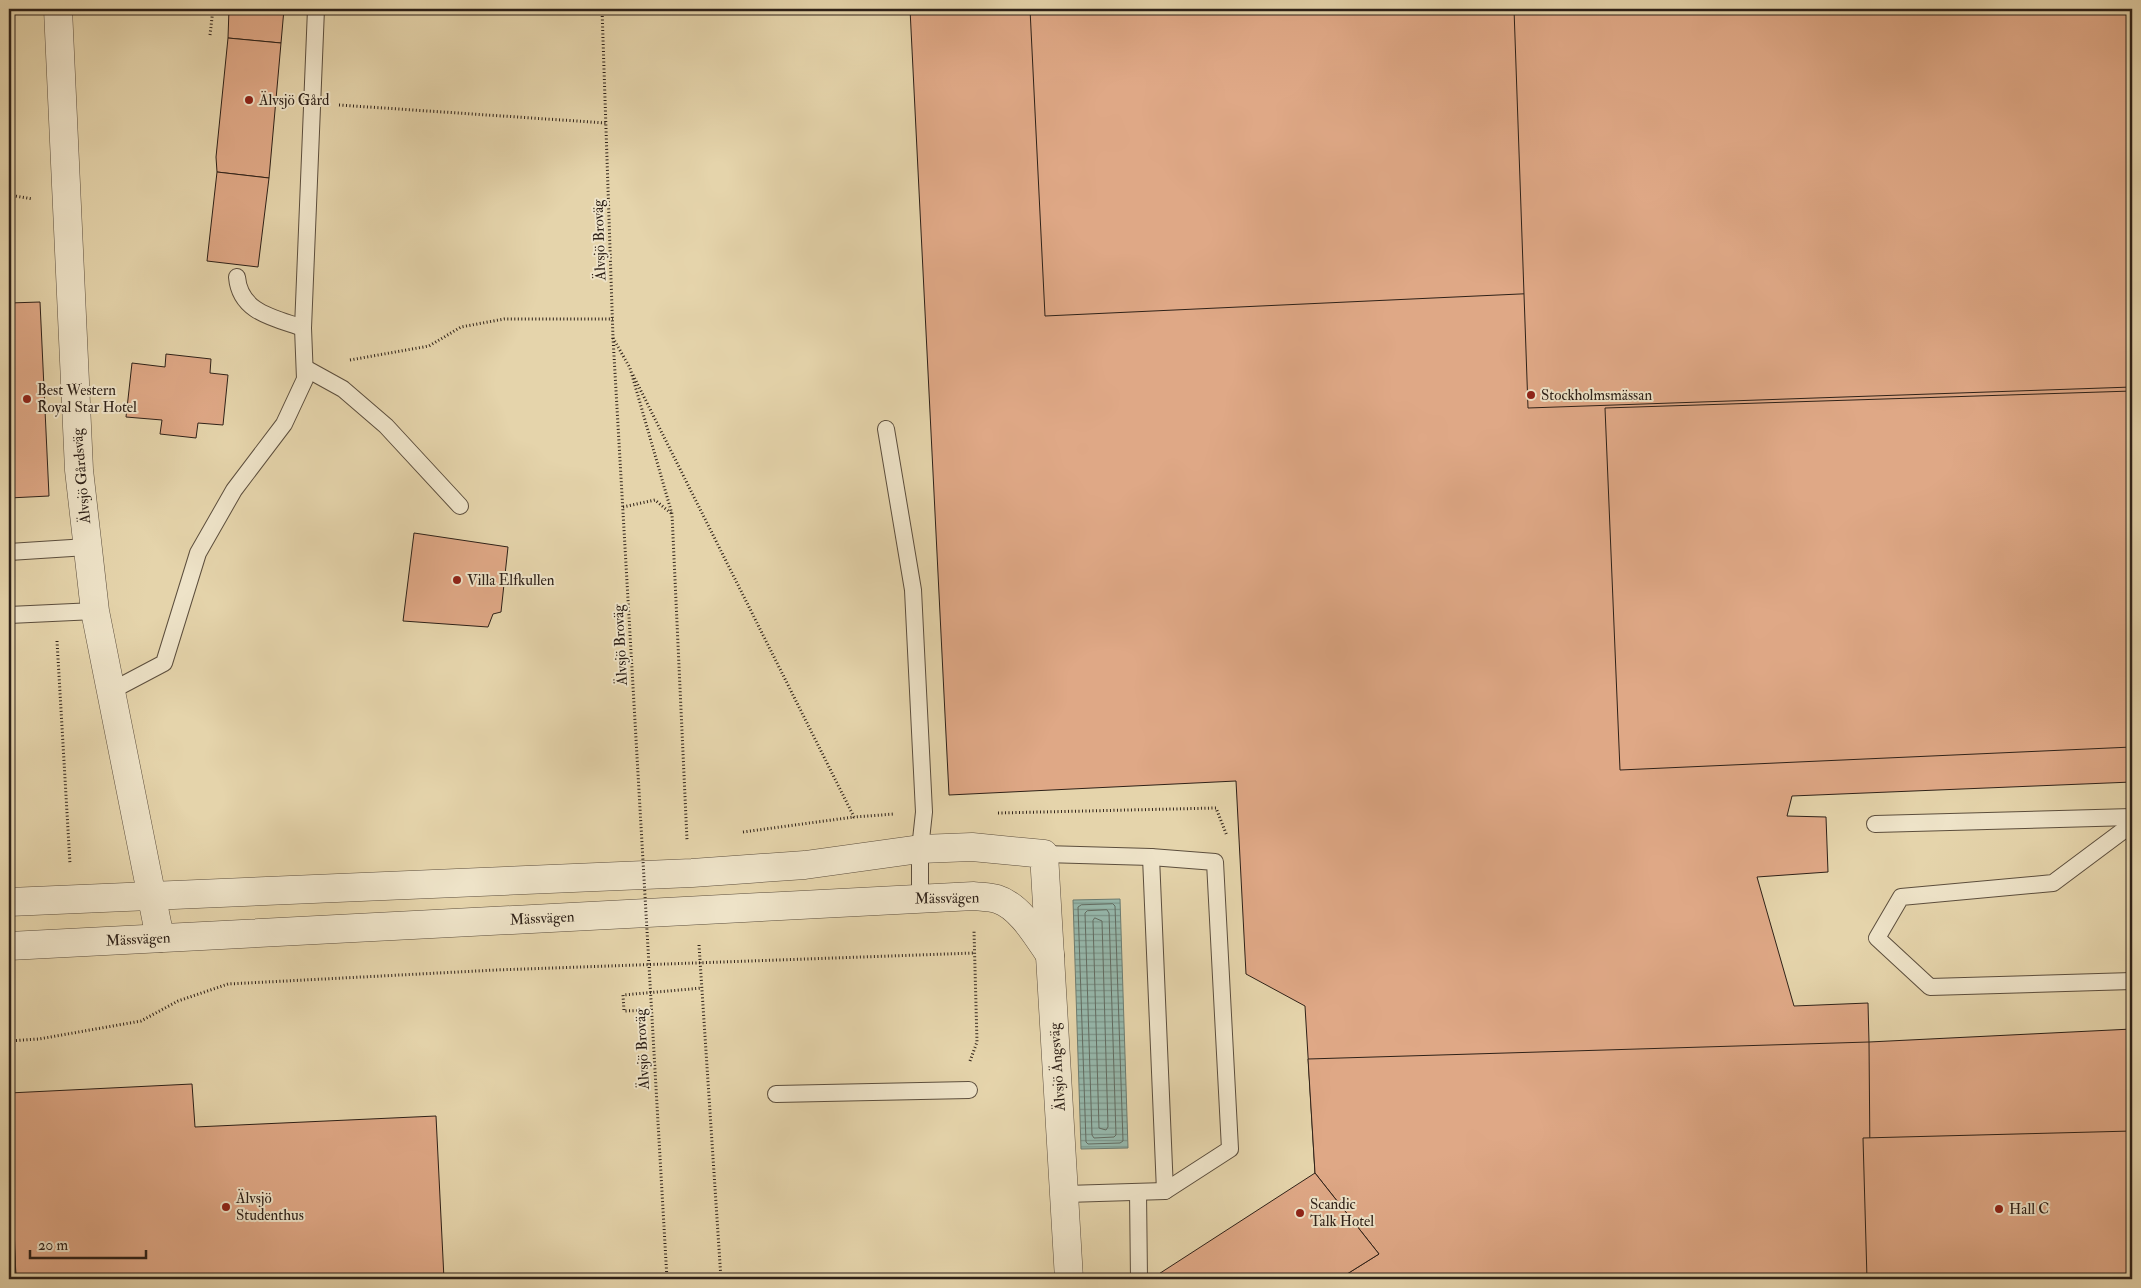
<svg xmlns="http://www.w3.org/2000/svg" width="2141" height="1288" font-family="'IM FELL Double Pica',serif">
<defs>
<pattern id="water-rules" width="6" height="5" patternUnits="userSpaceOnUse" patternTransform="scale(1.25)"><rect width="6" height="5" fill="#96b8ac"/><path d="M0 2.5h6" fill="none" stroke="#7b958b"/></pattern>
</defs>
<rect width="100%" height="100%" fill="#e5d4ab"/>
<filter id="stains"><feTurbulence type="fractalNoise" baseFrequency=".004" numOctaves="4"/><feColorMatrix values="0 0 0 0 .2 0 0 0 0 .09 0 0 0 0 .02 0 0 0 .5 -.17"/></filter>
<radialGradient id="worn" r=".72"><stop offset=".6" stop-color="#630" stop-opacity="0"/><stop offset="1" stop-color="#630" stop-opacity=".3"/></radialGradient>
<polygon fill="url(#water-rules)" stroke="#6c7c71" points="1120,899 1128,1148 1081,1149 1073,900"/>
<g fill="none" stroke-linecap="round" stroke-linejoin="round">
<g stroke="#626c62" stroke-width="1">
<polygon points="1113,904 1115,906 1123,1141 1120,1143 1088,1144 1086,1142 1078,907 1081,905"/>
<polygon points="1107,910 1109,913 1116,1135 1114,1137 1094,1138 1092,1135 1085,913 1087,911"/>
<polygon points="1095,918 1102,921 1108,1127 1106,1130 1099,1128 1093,921"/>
</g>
</g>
<g fill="#dfa886" stroke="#2e2118">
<polygon points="229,9 284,9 281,43 228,38"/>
<polygon points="910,9 2132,9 2132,782 1792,796 1787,816 1826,817 1828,872 1757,877 1794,1006 1868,1003 1869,1042 2132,1029 2132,1279 1339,1279 1379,1254 1315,1173 1305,1006 1246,974 1236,781 949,795"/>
<polygon points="1030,9 1529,9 1563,292 1045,316"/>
<polygon points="1514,9 2132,9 2132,387 1528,408"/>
<polygon points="228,38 281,43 269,178 217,172 216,157"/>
<polygon points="217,172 269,178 258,267 207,261"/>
<polygon points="40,302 49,496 9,498 9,303"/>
<polygon points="166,354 211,359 210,373 228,375 223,425 198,423 196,438 160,434 162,420 126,417 132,363 165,367"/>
<polygon points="2132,391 2132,747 1620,770 1605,408"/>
<polygon points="414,533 508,547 501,612 493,614 488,627 403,621"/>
<polygon points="1869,1042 1871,1279 1339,1279 1379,1254 1315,1173 1308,1059"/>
<polygon points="192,1084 195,1127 436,1116 444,1279 16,1279 9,1093"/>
<polygon points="2132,1131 2132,1279 1867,1279 1863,1138"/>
<polygon points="9,1134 16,1279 9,1279"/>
<polygon points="1315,1173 1379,1254 1339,1279 1151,1279"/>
</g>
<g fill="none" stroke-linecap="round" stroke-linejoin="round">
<g stroke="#5c4e3d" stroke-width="18">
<g id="service">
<path d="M237 277C240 313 275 318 303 328"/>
<polyline points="305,368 343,389 386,426 460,506"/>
<polyline points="886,429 913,590 924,812 920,849 920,899"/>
<polyline points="9,552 87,547"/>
<polyline points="9,615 95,611"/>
<polyline points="111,691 164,663 198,553 234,490 284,424 305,379 303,328 316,9"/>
<polyline points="1875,824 2132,817"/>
<polyline points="2132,824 2053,883 1901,897 1877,938 1930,987 2132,981"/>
<polyline points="1044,854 1151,857 1215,862 1230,1149 1165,1191 1066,1194"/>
<polyline points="1151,857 1165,1191"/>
<polyline points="776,1094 969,1090"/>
<polyline points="1138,1192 1139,1279"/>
</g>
</g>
<g stroke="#5c4e3d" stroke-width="29">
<g id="minor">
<polyline points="58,9 79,470 95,611 160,938"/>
<polyline points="9,902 692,873 805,865 920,849 972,847 1044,854 1069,1279"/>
<path d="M9 946 974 896C981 897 990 897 997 899 1020 906 1037 936 1050 955"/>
</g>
</g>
<g stroke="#2e2118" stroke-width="3" stroke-dasharray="1 2.5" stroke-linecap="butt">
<polyline points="602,9 613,338 630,368 672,514 687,840"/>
<polyline points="210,35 213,9"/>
<polyline points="339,105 606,123"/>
<polyline points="9,195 33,199"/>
<polyline points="350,360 429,346 461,327 504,319 613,319"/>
<polyline points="633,375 854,817 894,814"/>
<polyline points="623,507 655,500 672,514"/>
<polyline points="57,641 70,864"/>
<polyline points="998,813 1216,808 1227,836"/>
<polyline points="743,832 854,817"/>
<polyline points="699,945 721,1279"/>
<polyline points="651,1010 624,1011 623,995 702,988"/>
<polyline points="9,1041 39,1039 141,1021 178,1001 228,984 496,970 975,953"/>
<polyline points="970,1061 977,1042 974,931"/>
</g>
<use href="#service" stroke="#eee3c8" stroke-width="16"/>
<use href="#minor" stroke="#eee3c8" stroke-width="28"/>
<polyline stroke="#2e2118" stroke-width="3" stroke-dasharray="1 2.5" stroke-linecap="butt" points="613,338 667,1279"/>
</g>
<g fill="#8f2418" stroke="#eee3c8" stroke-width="2">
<circle cx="249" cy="100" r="5"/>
<circle cx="1531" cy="395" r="5"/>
<circle cx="27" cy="399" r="5"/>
<circle cx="457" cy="580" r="5"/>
<circle cx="226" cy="1207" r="5"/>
<circle cx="1999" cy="1209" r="5"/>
<circle cx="1300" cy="1213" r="5"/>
</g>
<g text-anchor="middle" stroke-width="4" stroke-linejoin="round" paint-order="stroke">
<g font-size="15" fill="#2e2118" stroke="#eee3c8" text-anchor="start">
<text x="259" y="105">Älvsjö Gård</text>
<text x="37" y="395">Best Western<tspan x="37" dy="17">Royal Star Hotel</tspan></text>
<text x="1541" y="400">Stockholmsmässan</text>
<text x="467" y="585">Villa Elfkullen</text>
<text x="236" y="1203">Älvsjö<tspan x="236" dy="17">Studenthus</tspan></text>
<text x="1310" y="1209">Scandic<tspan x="1310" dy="17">Talk Hotel</tspan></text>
<text x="2009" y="1214">Hall C</text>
</g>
<g font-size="15" fill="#2e2118" stroke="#eee3c8">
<text transform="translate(599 240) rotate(-92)" y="5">Älvsjö Broväg</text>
<text transform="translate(81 476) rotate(-95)" y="5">Älvsjö Gårdsväg</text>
<text transform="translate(620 645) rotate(-93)" y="5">Älvsjö Broväg</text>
<text transform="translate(947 898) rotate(-1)" y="5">Mässvägen</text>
<text transform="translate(542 918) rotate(-3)" y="5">Mässvägen</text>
<text transform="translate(138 939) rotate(-3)" y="5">Mässvägen</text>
<text transform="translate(642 1049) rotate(-93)" y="5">Älvsjö Broväg</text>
<text transform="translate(1057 1067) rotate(-94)" y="5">Älvsjö Ängsväg</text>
</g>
</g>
<rect width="2141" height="1288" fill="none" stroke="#e5d4ab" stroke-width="30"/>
<rect x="10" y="10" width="2121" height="1268" fill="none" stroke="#2e2118" stroke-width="2.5"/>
<rect x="15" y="15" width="2111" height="1258" fill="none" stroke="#2e2118"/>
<path d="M30 1250v8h116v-8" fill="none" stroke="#2e2118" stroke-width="2.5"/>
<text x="38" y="1250" font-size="15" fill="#2e2118" stroke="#eee3c8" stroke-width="4" paint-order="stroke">20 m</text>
<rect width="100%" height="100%" filter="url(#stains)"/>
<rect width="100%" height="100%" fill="url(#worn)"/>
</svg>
